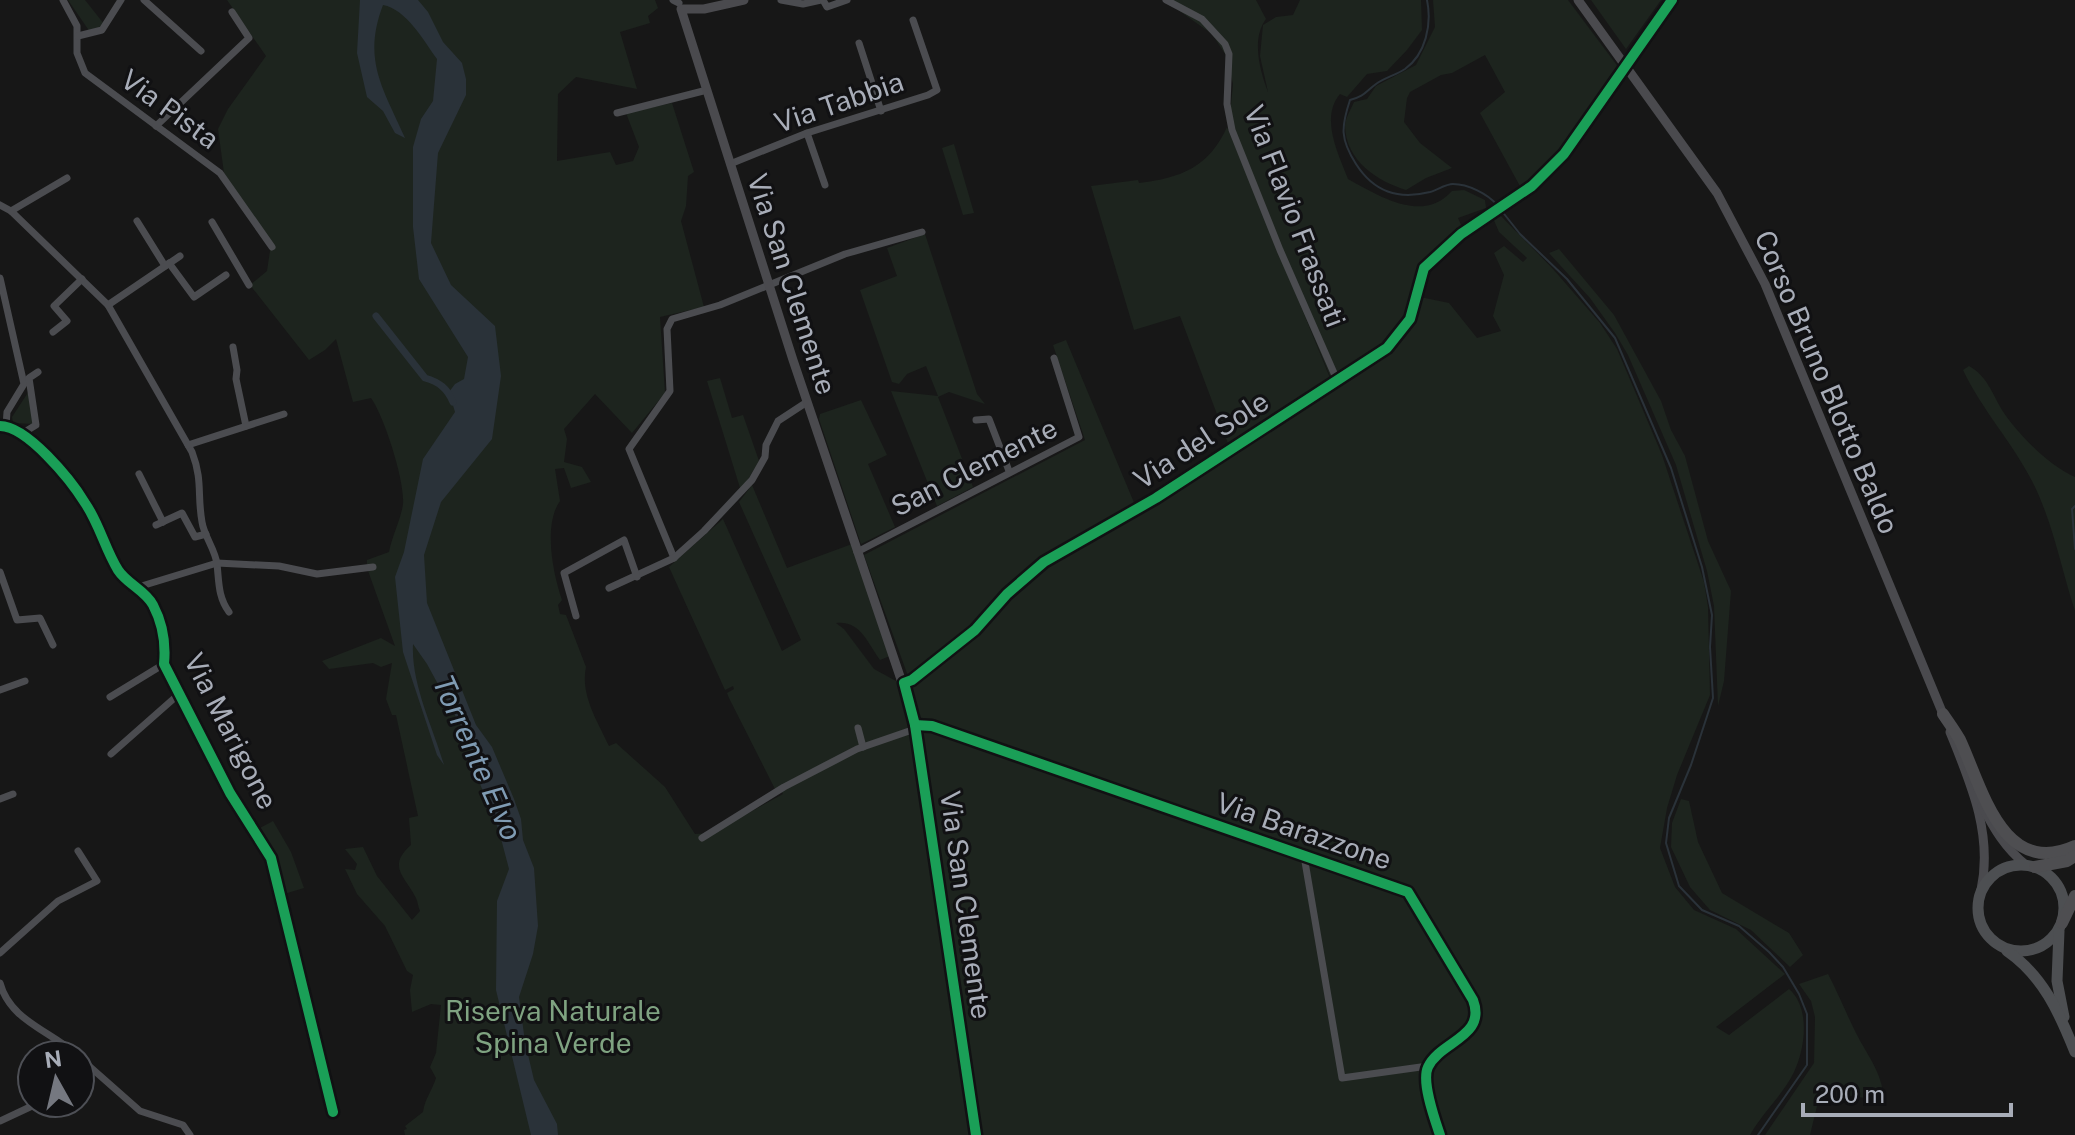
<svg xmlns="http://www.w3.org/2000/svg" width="2075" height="1135" font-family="'Public Sans',sans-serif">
<rect width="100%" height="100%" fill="#171717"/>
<g fill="#1d241e">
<polygon points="68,0 85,0 104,24 96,31 90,32"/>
<path d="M227 0H655L658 8 648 16 650 23 620 32 637 89 576 77 558 94 557 161 610 152 616 165 633 161 639 147 626 113 672 103 694 172 688 176 686 206 681 221 704 307 660 317 665 393 632 433 595 394 564 429 567 439 564 462 582 467 591 482 571 488 564 468 555 469 560 501C543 525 553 574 562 600L558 605 560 614 566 615 586 667C580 695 598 722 609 746L616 743 665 787 695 834 712 833 783 794 779 787 775 789 729 698 727 693 734 689 733 686 725 690 669 567 723 519 782 651 801 640 739 502 752 485 787 568 852 544 890 656 880 660C867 642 860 620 836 623L844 629 874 669 907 687 940 663 1025 580 1160 500 1335 388 1293 287 1330 378 1329 383 1229 446 1180 316 1134 330 1091 186 1138 180 1139 183C1181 178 1209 167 1227 127L1290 278 1229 126 1233 84 1227 57 1212 34 1164 0H1256L1266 19C1251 39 1260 71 1268 92L1260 56 1263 25 1276 17 1293 15 1300 0H1421L1422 30 1407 50 1387 71 1367 74 1347 97 1340 94C1320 118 1338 153 1348 179 1379 196 1423 224 1452 191L1464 190 1485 200 1486 208 1458 218 1462 227 1423 265 1407 330 1414 320 1420 297 1449 303 1477 338 1501 331 1493 316 1504 275 1494 253 1504 246 1523 262 1527 258 1499 232 1493 218 1499 214 1553 269 1600 323 1617 349 1662 455 1704 582 1708 607 1710 695 1677 775 1667 808 1660 848 1675 887 1694 910 1736 929 1785 974 1716 1027 1729 1035 1789 989C1811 1008 1805 1049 1794 1072 1783 1095 1762 1113 1750 1135H405L404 1130 407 1129 405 1126 423 1112C425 1098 432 1091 436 1078L430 1067 436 1053 441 1005 431 1004 412 1012 410 990 413 975 407 971 385 926 357 894 345 869 355 870 357 864 345 849 363 847 377 876 412 920 420 911C418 907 418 902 416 898 406 877 386 867 411 845L409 818 418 816 396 715H392L386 699 392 663 381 667 373 663 329 669 322 661 381 638 395 646 367 568V560L389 552C392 536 401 519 403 504 405 481 384 416 371 398L353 402 336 339 325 350 309 360 250 285 267 271 271 244 224 173 218 129 228 109 266 56Z"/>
<path d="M1433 0H1568L1619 68 1570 138 1521 188 1480 113 1505 92 1485 55 1452 73 1441 75 1410 92 1407 98 1404 122 1420 143 1452 168 1426 178 1406 190C1377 181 1346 161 1345 126 1345 119 1351 109 1354 102L1367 99 1376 86 1416 65 1435 27Z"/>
<polygon points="1591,0 1661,0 1626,49"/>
<polygon points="954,144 974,213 963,215 942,148"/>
<polygon points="925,234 977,394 985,404 949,392 938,397 973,487 937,506 891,391 938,396 926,366 907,374 899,384 892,382 860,290 897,276 887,248"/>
<polygon points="1559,249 1614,315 1661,401 1671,430 1685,456 1708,541 1731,591 1724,681 1718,706 1714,606 1707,571 1676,465 1628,355 1615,333 1590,298 1549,253"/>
<polygon points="1066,340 1135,505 1069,546 981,620 908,676 864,555 1085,440 1053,345"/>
<path d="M1969 366C1987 376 1992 393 2002 410 2017 433 2049 466 2075 477V611C2061 568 2053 522 2032 481 2012 442 1982 410 1963 370Z"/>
<polygon points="720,378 732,418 743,415 759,461 741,491 707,381"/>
<polygon points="29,391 34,424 13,423 12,417"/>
<polygon points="861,400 887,455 868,464 895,527 861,544 819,419 820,414"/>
<polygon points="1681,799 1689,801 1698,842 1722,893 1789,933 1803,955 1790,967 1751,930 1710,910 1690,887 1671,847 1672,823"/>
<polygon points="273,821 291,852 304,888 284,894 271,845 260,828"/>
<path d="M1828 974C1838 993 1846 1013 1856 1033 1866 1053 1880 1070 1883 1092L1865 1098 1845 1095 1827 1083 1818 1102 1810 1135H1765L1814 1063 1815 1017 1811 1001 1799 984Z"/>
</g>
<path fill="#2a3239" d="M360 0H418L428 12 443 42 462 63 466 79V95L438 153 431 243 451 285 495 326 501 376 492 439 441 502 424 555 427 603 476 725 492 747 514 799 521 819 523 840 534 868 538 926 533 954 519 997 525 1042 534 1080 557 1124 558 1135H531L496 990 497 901 509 869 499 831 474 769 468 739 427 664 413 644C411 684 433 727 444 765L437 755 403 652 395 577 404 552 423 459 455 412 449 392 455 384 464 379 468 357 419 279 413 227V147L421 119 433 101 437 59C424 41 406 9 383 5 362 60 383 88 405 138L395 133 383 111 367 97 357 53Z"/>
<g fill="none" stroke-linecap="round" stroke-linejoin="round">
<g stroke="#2a3239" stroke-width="2">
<path d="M1427 0C1432 24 1426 54 1405 69 1396 75 1384 78 1376 84 1365 92 1365 96 1350 100 1341 127 1340 139 1356 164 1374 192 1398 200 1430 192 1437 190 1446 184 1453 184 1468 184 1488 194 1497 205"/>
<polyline points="1501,210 1520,234 1567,279 1615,338 1671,468 1702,567 1712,615 1710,647 1713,698 1691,765 1669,818 1666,843 1679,886 1702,910 1739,926 1769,952 1783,967 1799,994 1807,1014 1807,1065 1758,1135"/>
<polyline points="2075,506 2072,509 2075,549"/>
</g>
<path stroke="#2a3239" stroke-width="7" d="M376 316 425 378C439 382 447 388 453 402"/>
<g stroke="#4b4c50" stroke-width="7">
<polyline points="63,0 77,26 77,53 85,73 220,173 272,247"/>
<polyline points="144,0 201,51"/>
<polyline points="673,0 679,3"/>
<polyline points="781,0 803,4 821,0"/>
<polyline points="823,0 827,7 847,0"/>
<polyline points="1166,0 1202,19 1225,44 1229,54 1227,104 1232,130 1280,250 1337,380"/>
<polyline points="78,36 102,30 121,0"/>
<polyline points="859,43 881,111"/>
<polyline points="1626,65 1672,0"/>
<polyline points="617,113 707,90"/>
<polyline points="156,126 249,38 232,12"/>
<polyline points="807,133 825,185"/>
<polyline points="730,164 807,133 928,95 937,90 913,20"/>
<path d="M0 205 11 211 108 305 192 452C203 481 197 494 202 522 204 536 215 549 217 564 219 582 218 597 229 612"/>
<polyline points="11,211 67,178"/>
<polyline points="137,221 165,266"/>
<polyline points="212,222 249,285"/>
<polyline points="169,263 194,297 226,275"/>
<polyline points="0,278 24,384 7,412 6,426"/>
<polyline points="108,305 180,256"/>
<polyline points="53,332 67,321 54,306 82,279"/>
<polyline points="233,347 237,370 236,379 246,426"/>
<polyline points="976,420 989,419 1009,471"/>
<path d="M0 426C27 426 71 480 85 503 99 523 105 549 118 570 127 584 145 590 153 605 163 624 166 643 164 664L230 793 271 858 333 1112"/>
<polyline points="23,433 36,425 29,378 38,372"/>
<polyline points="188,445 284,414"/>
<polyline points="139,474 163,522"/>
<polyline points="156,525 182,513 195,537 206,534"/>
<polyline points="857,552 1079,437 1054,358"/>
<polyline points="674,558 629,449 670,391 667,329 672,319 720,305 845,254 922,232"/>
<polyline points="0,572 17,620 40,618 53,645"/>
<polyline points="135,588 217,563 279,566 317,574 373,567"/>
<polyline points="609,588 674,558 704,531 752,480 765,457 766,445 778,421 807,402"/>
<polyline points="576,616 564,573 624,540 637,577"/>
<polyline points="0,690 25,681"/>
<polyline points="110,697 164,664"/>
<path d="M915 725 932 726 1408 892 1473 1000C1487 1037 1440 1041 1428 1067 1421 1082 1435 1120 1440 1135"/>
<polyline points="858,728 863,747"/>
<polyline points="111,754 179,694"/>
<polyline points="0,799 13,794"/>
<polyline points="702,838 784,787 857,749 915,729"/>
<polyline points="1304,856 1342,1078 1428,1066"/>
<polyline points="0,953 58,901 97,881 78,851"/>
<path d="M0 983C10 1021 51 1031 77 1055"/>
<polyline points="80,1058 140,1111 183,1125 190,1135"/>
<polyline points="0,1121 30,1107"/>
</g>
<g stroke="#4a4a4e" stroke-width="9">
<polyline points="744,0 704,9 681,9 793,360 912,712 976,1135"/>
<polyline points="1578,0 1717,193 1765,284 1945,719"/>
<polyline points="904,683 912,680 975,630 1007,594 1044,562 1156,498 1387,348 1410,319 1424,268 1461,234 1532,186 1564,154 1626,65"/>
<path d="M1950 732C1971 784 1993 834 1981 890"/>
<path d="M1982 806C1994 829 2005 848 2026 865"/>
</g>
<g stroke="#4d4f52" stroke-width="11">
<circle cx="2021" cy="908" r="43"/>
<polyline points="2059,931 2057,981 2064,1017"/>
<path d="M2007 951C2043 976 2059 1012 2075 1052"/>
</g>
<g stroke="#4e4e51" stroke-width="12">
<path d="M1943 714C1949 723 1955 731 1960 740 1982 787 2002 879 2075 846"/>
<polyline points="2035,867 2067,861 2075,856"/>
<polyline points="2062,923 2075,896"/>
</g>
<g stroke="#111113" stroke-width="15">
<g id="cycleway">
<path d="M0 426C27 426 71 480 85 503 99 523 105 549 118 570 127 584 145 590 153 605 163 624 166 643 164 664L230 793 271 858 333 1112"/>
<path d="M915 725 932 726 1408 892 1473 1000C1487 1037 1440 1041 1428 1067 1421 1082 1435 1120 1440 1135"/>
<polyline points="976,1135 915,725 904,683 912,680 975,630 1007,594 1044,562 1156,498 1387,348 1410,319 1424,268 1461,234 1532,186 1564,154 1672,0"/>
</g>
</g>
<use href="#cycleway" stroke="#1a9f57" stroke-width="10"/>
</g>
<g text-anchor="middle" stroke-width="6" stroke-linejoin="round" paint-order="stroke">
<g font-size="28" fill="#a8adb8" stroke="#111113">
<text transform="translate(839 102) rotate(-19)" y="10">Via Tabbia</text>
<text transform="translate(170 109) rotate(36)" y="10">Via Pista</text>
<text transform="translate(1295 216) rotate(69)" y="10">Via Flavio Frassati</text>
<text transform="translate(792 284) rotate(72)" y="10">Via San Clemente</text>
<text transform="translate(1827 382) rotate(67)" y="10">Corso Bruno Blotto Baldo</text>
<text transform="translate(1201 440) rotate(-33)" y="10">Via del Sole</text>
<text transform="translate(974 467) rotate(-27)" y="10">San Clemente</text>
<text transform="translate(231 731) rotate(63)" y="10">Via Marigone</text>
<text transform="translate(1304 831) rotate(19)" y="10">Via Barazzone</text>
<text transform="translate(966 905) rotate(82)" y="10">Via San Clemente</text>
</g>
<g font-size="28" fill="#7fa381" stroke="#111113">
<text x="553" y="1021">Riserva Naturale<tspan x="553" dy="32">Spina Verde</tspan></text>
</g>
<g font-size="30" font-style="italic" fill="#7f9bb3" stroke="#111113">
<text transform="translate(477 758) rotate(66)" y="10">Torrente Elvo</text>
</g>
</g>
<g transform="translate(56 1079) rotate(352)"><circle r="38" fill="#111113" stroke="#4d4f55" stroke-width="2"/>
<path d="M0-6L14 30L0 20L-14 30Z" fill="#757880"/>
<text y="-12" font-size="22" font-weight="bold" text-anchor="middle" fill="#a8adb8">N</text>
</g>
<path d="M1803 1103v12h208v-12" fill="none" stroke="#a8adb8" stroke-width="4"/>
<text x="1815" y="1103" font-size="24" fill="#a8adb8" stroke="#111113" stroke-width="6" paint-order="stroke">200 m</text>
</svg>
